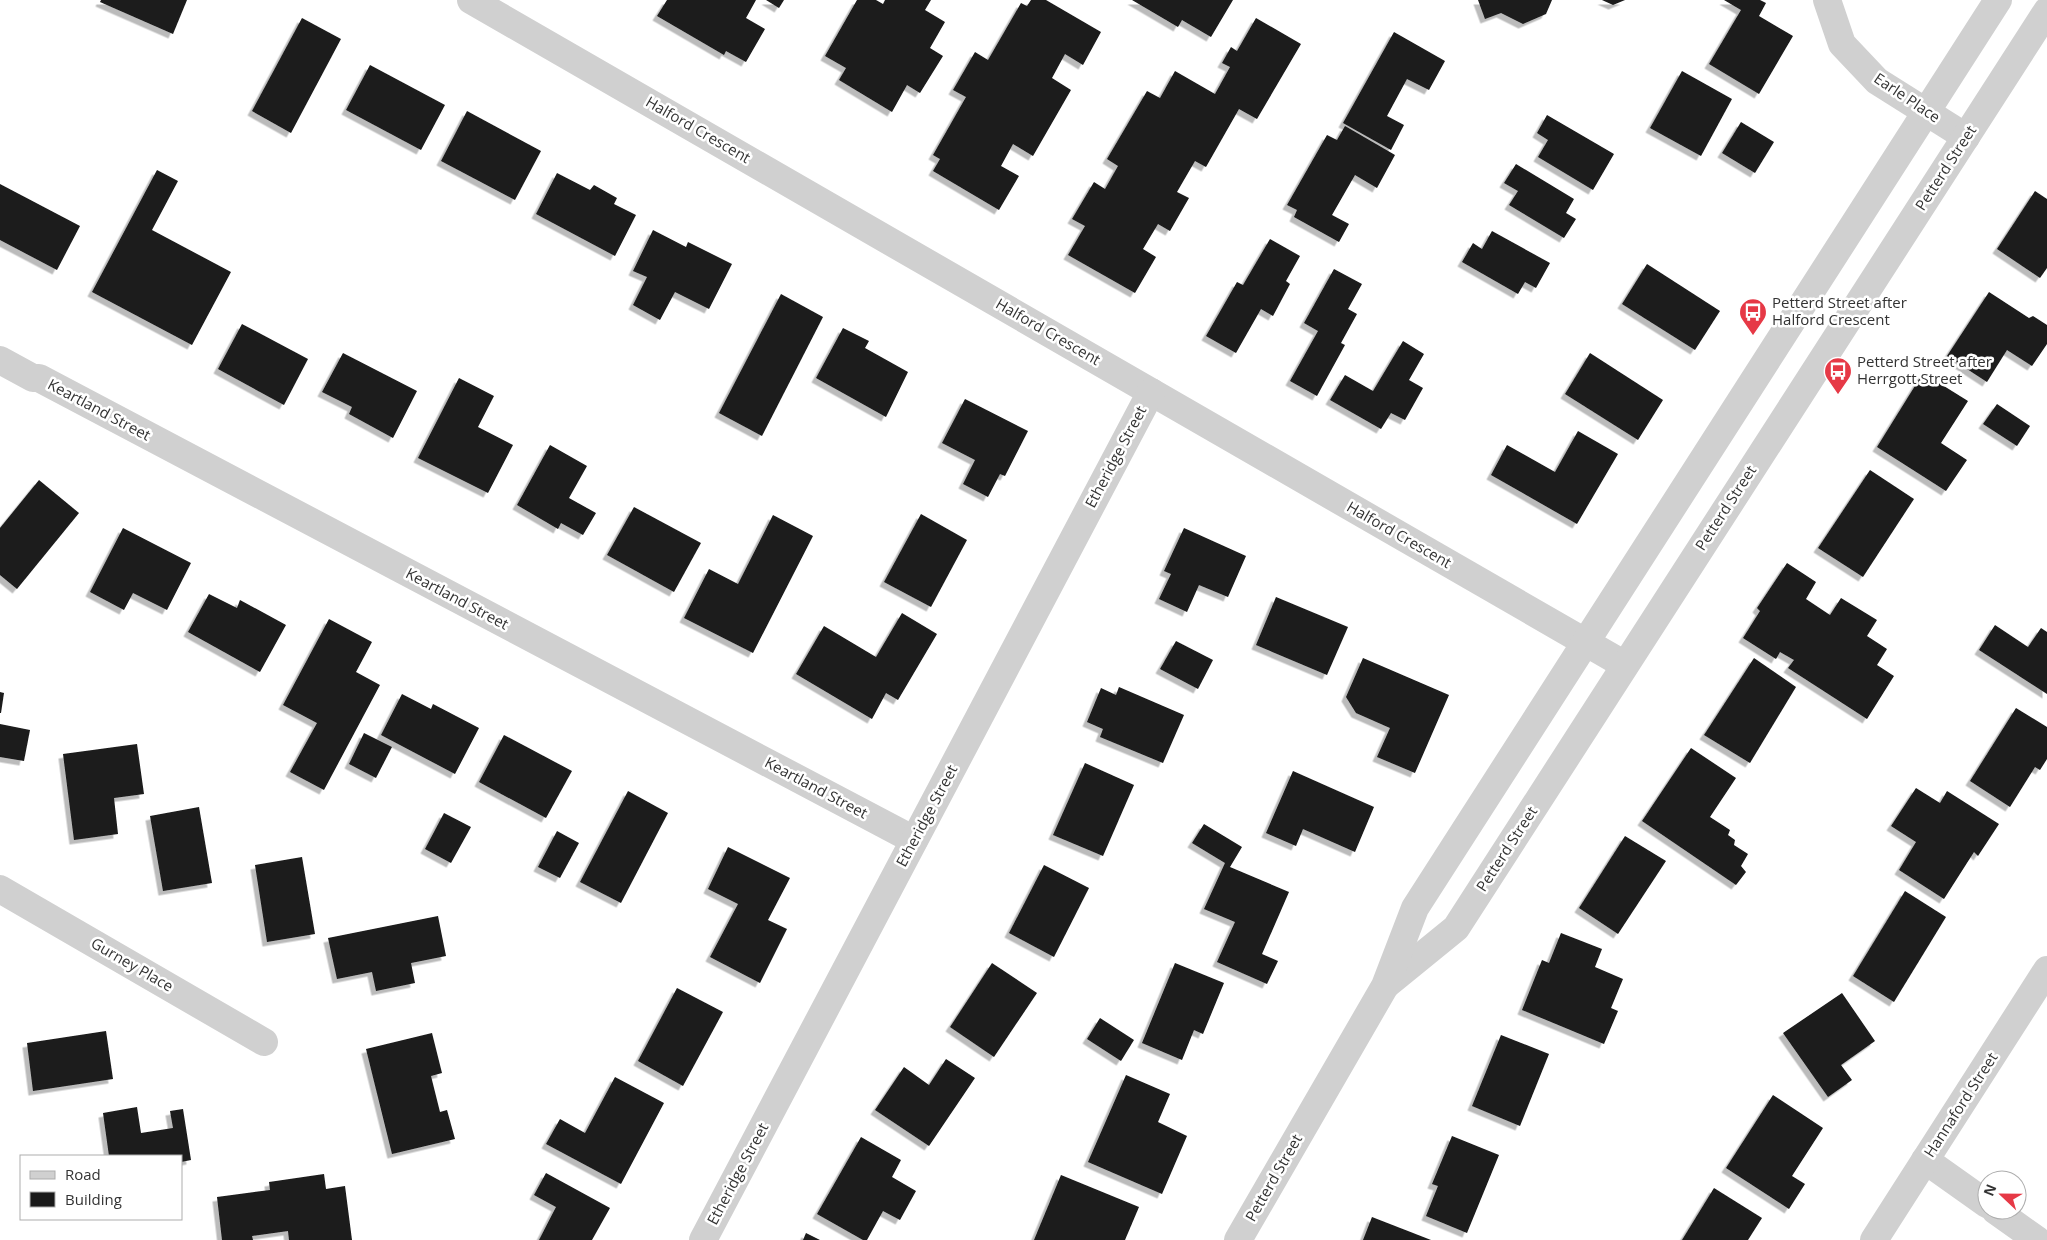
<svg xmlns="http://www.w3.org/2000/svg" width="2047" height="1240" font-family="'Open Sans',sans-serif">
<defs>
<filter id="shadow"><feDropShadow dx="-4.5" dy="4.5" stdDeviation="0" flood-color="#0004"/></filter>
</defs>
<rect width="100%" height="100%" fill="#fff"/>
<g fill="#1a1a1a" filter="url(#shadow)">
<polygon points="101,0 187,0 173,34 100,2"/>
<polygon points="667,0 756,0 746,18 765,29 746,62 726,51 724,55 657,16"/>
<polygon points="766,0 784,0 779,8"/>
<polygon points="857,0 876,0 883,4 885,0 931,0 925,10 945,22 930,48 943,56 920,93 907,85 892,112 839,80 846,68 825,56"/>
<polygon points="1031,0 1046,0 1101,32 1083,65 1065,54 1052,78 1071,90 1033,156 1013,144 1001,166 1019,176 999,210 933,171 940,159 933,155 966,97 953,90 975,52 988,60 1021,3 1027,6"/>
<polygon points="1132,0 1233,0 1211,37 1182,20 1178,27"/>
<polygon points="1478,0 1552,0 1546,14 1523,24 1501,13 1485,19"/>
<polygon points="1602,0 1625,0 1613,5"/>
<polygon points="1724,0 1760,0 1766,3 1759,16 1793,36 1759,94 1709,64 1741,10"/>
<polygon points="302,18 341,39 291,133 252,111"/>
<polygon points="1256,18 1301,44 1257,119 1239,109 1206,167 1195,161 1177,192 1189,198 1170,231 1158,224 1143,249 1156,257 1135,293 1068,255 1085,226 1072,219 1094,182 1105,189 1118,166 1107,159 1147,91 1160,98 1175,71 1215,94 1230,67 1222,63 1231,47 1237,51"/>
<polygon points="1394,32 1445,61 1429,90 1407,79 1387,116 1404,125 1391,150 1343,123"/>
<polygon points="370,65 445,105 421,150 346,110"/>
<polygon points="1682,71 1732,99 1701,156 1650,128"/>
<polygon points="467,111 541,151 515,200 441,161"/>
<polygon points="1547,115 1614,154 1593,190 1538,157 1548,140 1537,133"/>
<polygon points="1741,122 1774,142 1755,173 1722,153"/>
<polygon points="1345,126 1395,155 1377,188 1355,175 1332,215 1349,224 1339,242 1294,217 1297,210 1287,205 1327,135 1337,140"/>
<polygon points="1516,164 1574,199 1566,213 1576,219 1564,238 1509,205 1518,191 1504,183"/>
<polygon points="157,170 178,181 152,230 231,272 192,345 92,292"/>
<polygon points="557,173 590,190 594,185 617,198 614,204 636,215 615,256 536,214"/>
<polygon points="0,184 80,226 57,270 0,240"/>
<polygon points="2035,191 2047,199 2047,268 2040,278 1997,249"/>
<polygon points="653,230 686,247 688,242 732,264 709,309 675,292 660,320 633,305 647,277 633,271"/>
<polygon points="1492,231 1550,263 1536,288 1525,282 1518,294 1462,262 1473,243 1482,249"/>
<polygon points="1270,239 1300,256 1286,281 1290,284 1273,316 1261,309 1236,353 1206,336 1237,282 1243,285"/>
<polygon points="1647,264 1720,311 1695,350 1622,304"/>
<polygon points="1334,269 1362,284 1348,309 1357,314 1341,343 1345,345 1317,396 1290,381 1318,331 1304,323"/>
<polygon points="1989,292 2029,318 2033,316 2047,325 2047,344 2032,366 2007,350 1987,382 1947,356"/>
<polygon points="781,294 823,317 762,436 719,413"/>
<polygon points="242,324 308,359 284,405 218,369"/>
<polygon points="843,328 869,341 865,348 908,372 886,417 816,378"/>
<polygon points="1403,341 1424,354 1409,380 1423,388 1405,420 1391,413 1381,429 1330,400 1345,375 1373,391"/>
<polygon points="343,353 417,391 393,438 349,414 352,407 322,392"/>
<polygon points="1590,353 1663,400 1638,440 1565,394"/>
<polygon points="1923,373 1968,401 1941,443 1967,460 1946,491 1877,447"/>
<polygon points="459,378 494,396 478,427 513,445 488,493 418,458"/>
<polygon points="965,399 1028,431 1005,476 1000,474 988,497 963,484 975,460 942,443"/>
<polygon points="1997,404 2030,426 2017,446 1983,424"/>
<polygon points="1578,431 1618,454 1577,524 1491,475 1507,445 1555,472"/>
<polygon points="550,445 587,466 569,498 596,513 583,535 561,523 558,529 517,505"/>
<polygon points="1870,470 1914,499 1863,577 1818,548"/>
<polygon points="39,480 79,513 17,589 0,575 0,528"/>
<polygon points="634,507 701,543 674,592 607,555"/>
<polygon points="921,514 967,540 931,607 884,582"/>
<polygon points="773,515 813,536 753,653 684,618 709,569 738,584"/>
<polygon points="123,528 191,563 167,610 133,593 124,610 90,592"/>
<polygon points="1184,528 1246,556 1228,597 1199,585 1187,612 1159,599 1171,574 1164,571"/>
<polygon points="1787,563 1816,582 1806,599 1830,615 1841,598 1877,620 1867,636 1887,649 1877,665 1894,676 1867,719 1788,668 1794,660 1780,652 1776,659 1743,638 1760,611 1757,608"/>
<polygon points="209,594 237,608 240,600 286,625 260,672 188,632"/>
<polygon points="1276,597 1348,627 1327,675 1256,645"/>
<polygon points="902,613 937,634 898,700 886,693 872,719 796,674 824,626 876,657"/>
<polygon points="329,619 372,642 356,672 380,685 324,790 290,772 317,723 283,705"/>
<polygon points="1995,625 2028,647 2041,628 2047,632 2047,694 1979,650"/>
<polygon points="1176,641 1213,660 1198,689 1160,669"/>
<polygon points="1363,658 1449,695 1415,773 1377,757 1390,728 1356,713 1346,697"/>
<polygon points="1754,658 1796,687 1750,763 1704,735"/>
<polygon points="1119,687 1184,715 1163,763 1100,737 1103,729 1087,722 1101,688 1116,695"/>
<polygon points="0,692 4,693 1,713 0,713"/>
<polygon points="402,694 431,709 433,704 479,728 455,774 381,735"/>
<polygon points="2016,708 2047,727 2047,759 2040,770 2035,767 2010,807 1970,781"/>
<polygon points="0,724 30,730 24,761 0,757"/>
<polygon points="364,733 392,747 376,778 349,764"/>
<polygon points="504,735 572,771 546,818 479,782"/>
<polygon points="137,744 144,794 114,798 118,834 74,840 63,754"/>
<polygon points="1691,748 1736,778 1710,817 1730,830 1728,835 1735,840 1734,845 1748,854 1741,866 1746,872 1736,885 1642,821"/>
<polygon points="1085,763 1134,785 1103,856 1053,835"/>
<polygon points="1293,771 1374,807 1355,852 1303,829 1296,846 1266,833"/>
<polygon points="1916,788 1940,803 1947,791 1999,824 1978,856 1974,852 1944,899 1899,870 1916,842 1891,826"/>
<polygon points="628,791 668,813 621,903 580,882"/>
<polygon points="199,807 212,883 163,891 150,816"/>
<polygon points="444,813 471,827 451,863 425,849"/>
<polygon points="1204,824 1242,847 1230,867 1289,892 1262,954 1278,961 1267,984 1217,962 1235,922 1204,909 1225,863 1192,843"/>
<polygon points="557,831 579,843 560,878 538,867"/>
<polygon points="1625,836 1666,861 1618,934 1579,908"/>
<polygon points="728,847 790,878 768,920 787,929 760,983 710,957 738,904 708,889"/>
<polygon points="302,857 315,934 267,942 255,865"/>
<polygon points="1044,865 1089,888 1054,957 1009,933"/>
<polygon points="1905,891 1946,917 1894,1002 1853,976"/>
<polygon points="438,916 446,956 411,963 415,983 376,991 372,972 337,979 328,938"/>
<polygon points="1561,933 1602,949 1595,967 1623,979 1611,1008 1618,1011 1604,1044 1522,1010 1542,960 1549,963"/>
<polygon points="992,963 1037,993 994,1057 950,1027"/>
<polygon points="1175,963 1224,983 1203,1034 1194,1030 1182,1060 1142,1043"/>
<polygon points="677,988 723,1012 683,1086 638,1061"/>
<polygon points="1842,993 1875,1041 1841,1065 1852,1080 1828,1097 1783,1033"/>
<polygon points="1100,1018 1134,1040 1121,1061 1087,1039"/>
<polygon points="106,1031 113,1079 33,1091 27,1043"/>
<polygon points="432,1033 442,1073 431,1076 440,1112 447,1110 455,1139 392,1154 366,1049"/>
<polygon points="1501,1035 1549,1054 1520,1126 1472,1106"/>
<polygon points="946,1059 975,1078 929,1146 875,1110 904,1067 929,1085"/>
<polygon points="1126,1075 1170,1094 1158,1122 1187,1136 1162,1194 1088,1162"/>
<polygon points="615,1077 664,1103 621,1184 546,1144 560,1119 585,1133"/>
<polygon points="1773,1095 1823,1128 1792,1176 1805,1184 1789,1209 1726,1168"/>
<polygon points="137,1107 141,1133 173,1128 170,1111 183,1109 191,1160 181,1162 181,1156 109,1156 103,1113"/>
<polygon points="1452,1136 1499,1155 1467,1233 1426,1216 1438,1186 1432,1184"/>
<polygon points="861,1137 901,1160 892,1177 916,1191 900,1220 883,1211 867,1240 863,1240 817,1214"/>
<polygon points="546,1173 610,1208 592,1240 539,1240 556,1207 534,1195"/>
<polygon points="324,1174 326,1189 345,1186 352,1240 289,1240 288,1231 252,1236 253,1240 222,1240 217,1197 270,1190 269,1182"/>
<polygon points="1061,1175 1139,1207 1125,1240 1034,1240"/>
<polygon points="1714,1188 1762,1218 1748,1240 1682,1240"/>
<polygon points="1372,1217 1431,1240 1363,1240"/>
<polygon points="806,1233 820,1240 803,1240"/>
</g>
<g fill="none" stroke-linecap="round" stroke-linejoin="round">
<g stroke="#d0d0d0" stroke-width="28">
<polyline points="471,0 1625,665"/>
<polyline points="1827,0 1842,44 1877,81 1966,137"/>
<polyline points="0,360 33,378 39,378 914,840"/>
<polyline points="0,889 264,1042"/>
<polyline points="1386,985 1456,928 2047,11"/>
<polyline points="1925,1160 1987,1204"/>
<polyline points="1995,1210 2037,1240"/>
<polyline points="703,1240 1151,392"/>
<polyline points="1238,1240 1385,986 1415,908 1998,0"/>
<polyline points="1874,1240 2047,970"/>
</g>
</g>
<defs>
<g id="bus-pin" transform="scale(1.4375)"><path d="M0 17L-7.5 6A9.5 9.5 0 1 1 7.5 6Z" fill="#e63946" stroke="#fff"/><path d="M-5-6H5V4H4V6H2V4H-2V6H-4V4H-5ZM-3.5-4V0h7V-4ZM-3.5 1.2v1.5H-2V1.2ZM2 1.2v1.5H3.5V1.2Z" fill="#fff"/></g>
</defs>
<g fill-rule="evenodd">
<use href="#bus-pin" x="1753" y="312"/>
<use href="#bus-pin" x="1838" y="371"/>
</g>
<g text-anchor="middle" stroke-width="5" stroke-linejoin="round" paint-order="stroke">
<g font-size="15" fill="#333" stroke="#fff">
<text transform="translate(1907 98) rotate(34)" y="5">Earle Place</text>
<text transform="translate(698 130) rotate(30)" y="5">Halford Crescent</text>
<text transform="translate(1946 168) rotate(-57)" y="5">Petterd Street</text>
<text transform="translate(1048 332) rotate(30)" y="5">Halford Crescent</text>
<text transform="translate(99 410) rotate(28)" y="5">Keartland Street</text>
<text transform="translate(1116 457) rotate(-62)" y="5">Etheridge Street</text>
<text transform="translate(1726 508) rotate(-57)" y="5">Petterd Street</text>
<text transform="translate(1399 535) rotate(30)" y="5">Halford Crescent</text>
<text transform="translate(457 599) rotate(28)" y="5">Keartland Street</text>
<text transform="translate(816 788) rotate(28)" y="5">Keartland Street</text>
<text transform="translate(927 816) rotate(-62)" y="5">Etheridge Street</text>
<text transform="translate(1507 849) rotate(-57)" y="5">Petterd Street</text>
<text transform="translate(132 965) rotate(30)" y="5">Gurney Place</text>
<text transform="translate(1961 1105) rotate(-57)" y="5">Hannaford Street</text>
<text transform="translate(738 1174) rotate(-62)" y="5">Etheridge Street</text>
<text transform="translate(1274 1178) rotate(-60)" y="5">Petterd Street</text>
</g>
<g font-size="15" fill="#333" stroke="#fff" text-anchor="start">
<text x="1772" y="308">Petterd Street after<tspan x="1772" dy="17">Halford Crescent</tspan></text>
<text x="1857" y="367">Petterd Street after<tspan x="1857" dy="17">Herrgott Street</tspan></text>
</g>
</g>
<rect x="20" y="1155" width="162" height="65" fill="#ffffff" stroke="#adadad"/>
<rect x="30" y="1171" width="25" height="8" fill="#d0d0d0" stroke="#adadad"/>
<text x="65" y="1180" font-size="15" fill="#333333">Road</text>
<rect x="30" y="1192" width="25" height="15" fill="#1a1a1a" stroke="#adadad"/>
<text x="65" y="1205" font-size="15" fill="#333333">Building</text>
<g transform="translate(2002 1195) rotate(292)"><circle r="24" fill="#ffffff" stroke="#adadad"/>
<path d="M0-4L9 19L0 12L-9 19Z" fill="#e63946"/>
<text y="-8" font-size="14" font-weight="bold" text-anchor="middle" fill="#333333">N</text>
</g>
</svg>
